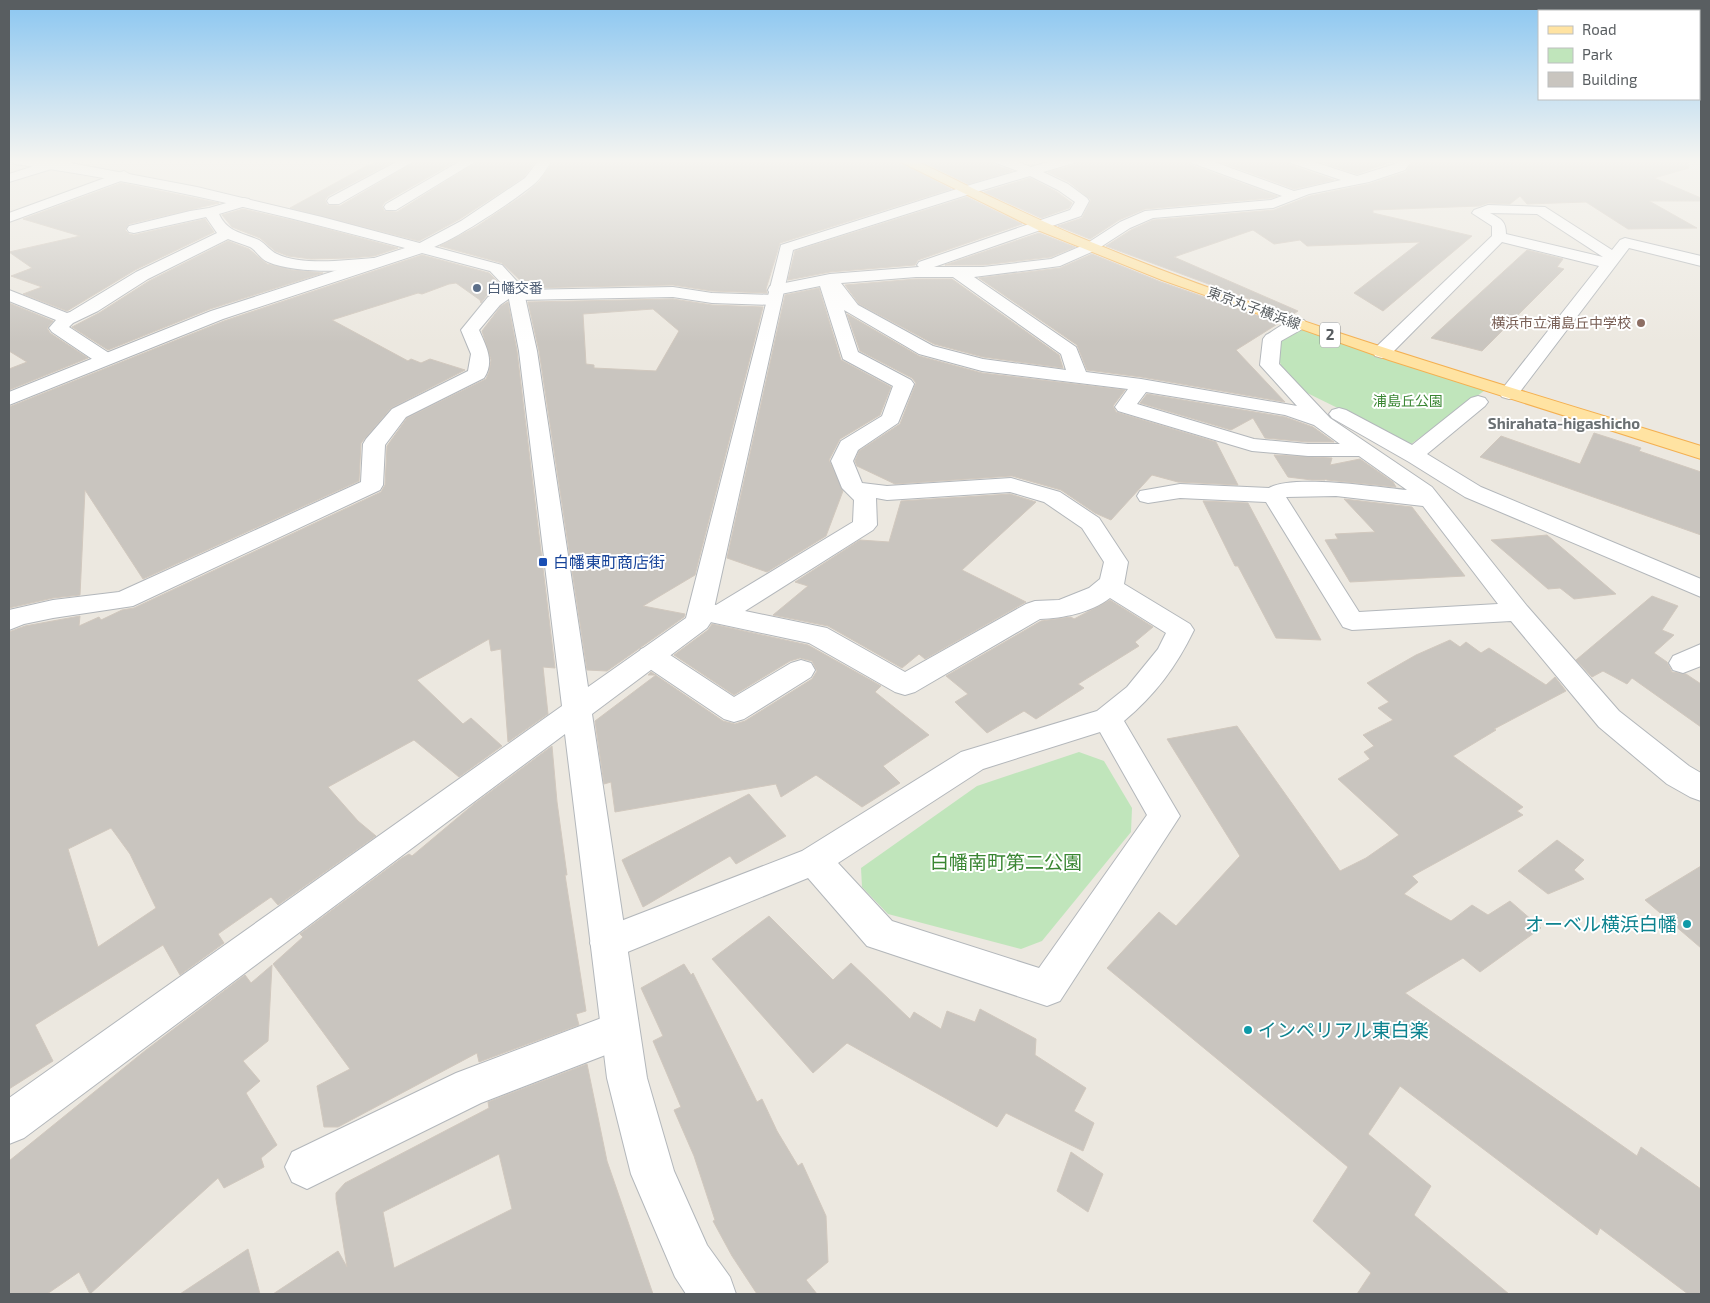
<svg xmlns="http://www.w3.org/2000/svg" width="1710" height="1303" font-family="'Exo 2','Noto Sans JP',sans-serif">
<rect width="100%" height="100%" fill="#ece8e0"/>
<g fill="#c0e5bb">
<polygon points="1300,328 1488,388 1411,444 1301,390 1282,369 1279,359 1279,340"/>
<polygon points="1079,752 1104,761 1132,808 1131,832 1042,941 1021,949 888,914 862,887 861,868 977,786"/>
</g>
<g fill="#c9c5bf" stroke="#d1c8be" fill-rule="evenodd">
<polygon points="384,160 396,160 328,196 325,200 327,205 340,206 418,160 458,160 385,202 382,206 384,211 397,212 480,160 536,160 524,177 460,219 419,241 290,208 368,165"/>
<polygon points="554,160 895,160 951,189 780,243 766,289 767,293 712,291 673,285 525,288 523,283 502,263 440,246 476,227 525,194 540,181"/>
<polygon points="919,160 992,160 995,165 1012,171 968,184"/>
<polygon points="1078,160 1188,160 1191,165 1277,196 1271,198 1145,209 1119,220 1090,239 1058,226 1082,218 1091,200 1069,182 1048,172 1075,165"/>
<polygon points="1215,160 1287,160 1290,165 1334,180 1294,189"/>
<polygon points="1315,160 1396,160 1357,174"/>
<polygon points="1414,160 1688,160 1689,168 1654,178 1701,198 1701,201 1649,201 1697,228 1628,229 1586,202 1527,204 1520,196 1510,204 1488,203 1479,206 1373,210 1373,213 1472,236 1383,311 1354,293 1420,242 1307,246 1300,240 1274,244 1253,230 1174,257 1298,311 1292,315 1106,246 1131,230 1153,220 1274,210 1310,196 1369,184 1406,172"/>
<polygon points="1030,178 1057,192 1072,203 1069,208 1041,218 984,192"/>
<polygon points="121,183 219,203 129,224 125,230 129,234 134,235 205,219 214,232 135,270 67,311 23,294 42,287 11,276 32,268 9,252 80,236 23,219"/>
<polygon points="967,197 1022,224 918,260 915,265 830,272 788,280 795,251"/>
<polygon points="243,209 308,224 398,248 374,256 350,258 311,259 288,256 275,251 260,238 232,227 222,215"/>
<polygon points="1039,233 1075,247 1051,257 983,265 945,265"/>
<polygon points="228,241 249,249 267,264 292,270 323,273 210,309 108,350 72,327 99,313 149,281"/>
<polygon points="1527,250 1563,259 1557,267 1564,269 1482,351 1431,338"/>
<polygon points="1092,254 1161,282 1279,323 1236,350 1285,402 1141,377 1087,370 1077,345 979,278 1060,268"/>
<polygon points="422,255 489,273 503,287 487,295 481,303 480,300 456,283 449,284 422,294 418,293 332,320 408,361 411,359 421,363 430,359 465,370 391,408 361,443 359,481 143,579 85,490 80,595 53,598 9,608 9,407 224,321"/>
<polygon points="916,279 952,279 1059,355 1063,368 983,357 934,344 859,304 845,285"/>
<polygon points="819,288 841,360 891,387 880,415 840,439 829,460 843,491 826,536 767,572 727,558 785,295"/>
<path d="M673 299 712 305 763 307 695 575 643 606 685 614 684 617 607 671 587 670 539 351 528 302ZM653 309 679 331 656 371 594 368V365L586 364 583 314Z"/>
<path d="M508 302 517 351 555 668 543 667 548 714 508 742 501 649 491 651 489 639 417 680 463 724 471 718 502 746 459 777 414 740 328 787 358 821 376 836 278 905 271 897 218 934 224 943 180 975 163 945 35 1025 53 1061 9 1089V632L25 626 80 616 79 626 99 617 101 620 122 610 134 608 381 492 385 485 387 446 407 418 486 379 489 372 491 360 482 331 501 306ZM111 828 130 854 156 908 98 947 68 849Z"/>
<polygon points="9,303 53,321 47,328 50,333 88,358 9,390 9,369 27,362 9,351"/>
<polygon points="847,314 919,356 982,373 1125,390 1113,406 1116,412 1216,442 1238,485 1178,482 1152,475 1111,520 1095,513 1061,490 1012,476 895,484 857,466 855,461 859,451 900,424 916,383 912,378 860,351"/>
<polygon points="1147,394 1285,417 1313,427 1334,442 1308,442 1265,438 1253,418 1231,430 1140,403"/>
<polygon points="1594,433 1641,448 1639,451 1701,472 1701,535 1480,457 1501,436 1580,464"/>
<polygon points="1274,455 1332,458 1330,465 1360,459 1393,482 1396,487 1327,480 1325,479 1325,480 1312,480 1288,477"/>
<polygon points="1010,494 1036,502 962,570 1026,602 925,659 919,654 902,668 828,626 773,615 808,586 795,582 860,540 889,542 901,501"/>
<polygon points="1344,499 1412,507 1465,576 1350,582 1325,540 1338,539 1335,534 1375,532"/>
<polygon points="1203,501 1248,503 1321,640 1276,638 1238,566 1235,566"/>
<polygon points="1547,535 1616,594 1574,599 1560,588 1548,589 1491,540"/>
<polygon points="1652,596 1678,606 1662,630 1674,635 1654,653 1667,662 1672,672 1686,674 1701,684 1701,727 1632,678 1627,684 1603,671 1592,677 1576,660"/>
<polygon points="1110,600 1153,627 1135,642 1139,646 1078,684 1084,688 1036,719 1024,711 987,733 955,702 968,694 946,676 1041,621 1071,617 1074,619"/>
<polygon points="712,624 808,645 881,686 875,692 929,735 883,766 900,783 862,807 816,775 781,797 776,784 615,812 611,782 604,784 595,721 656,675 648,675 651,672 723,721 735,724 745,721 812,679 817,671 812,661 800,658 790,661 734,695 674,655 708,630"/>
<polygon points="1450,640 1460,647 1466,642 1481,653 1489,648 1546,685 1555,677 1566,691 1494,729 1496,730 1453,756 1523,807 1517,811 1523,815 1412,876 1418,882 1404,894 1451,921 1472,905 1488,915 1510,901 1541,928 1480,972 1463,958 1405,993 1637,1156 1641,1147 1701,1189 1701,1294 1688,1294 1600,1228 1597,1235 1400,1086 1368,1134 1431,1186 1414,1215 1509,1294 1357,1294 1371,1273 1313,1221 1348,1167 1107,968 1159,912 1176,926 1240,856 1167,739 1237,726 1340,871 1366,858 1399,835 1338,779 1370,759 1364,752 1374,746 1363,735 1393,720 1378,708 1389,702 1367,683 1416,655"/>
<polygon points="552,746 557,802 567,875 565,875 586,1011 576,1014 579,1025 479,1062 477,1053 338,1127 324,1127 317,1086 350,1069 273,964 303,937 300,934 402,858 409,854 412,856 474,804"/>
<polygon points="749,794 786,836 736,864 730,856 643,907 622,860"/>
<polygon points="1557,840 1584,860 1574,870 1584,879 1548,894 1518,871"/>
<polygon points="1701,866 1701,948 1645,900"/>
<polygon points="769,916 833,980 851,963 910,1019 914,1012 941,1029 947,1011 975,1022 980,1009 1036,1039 1035,1055 1086,1088 1074,1111 1094,1123 1083,1151 1006,1113 997,1127 847,1043 813,1073 712,959"/>
<polygon points="684,964 691,975 693,973 757,1102 762,1099 777,1131 798,1166 802,1163 826,1216 828,1262 806,1280 817,1294 757,1294 732,1256 713,1221 715,1220 694,1156 674,1110 681,1107 653,1041 663,1036 641,988"/>
<polygon points="272,965 268,1041 243,1061 260,1081 246,1093 277,1145 261,1158 264,1167 224,1188 218,1178 90,1294 79,1272 47,1294 9,1294 9,1161 146,1050 245,975 251,983"/>
<path d="M587 1064 607 1161 653 1294H273L338 1251 347 1267 336 1199V1193L345 1183 489 1108 488 1102ZM499 1154 512 1209 394 1268 383 1212Z"/>
<polygon points="1071,1152 1103,1174 1088,1212 1057,1191"/>
<polygon points="248,1249 260,1294 180,1294"/>
</g>
<g fill="none" stroke-linecap="round" stroke-linejoin="round">
<g stroke="#b3b7bb" stroke-width="2">
<g id="minor">
<polygon points="53,160 73,160 71,163 9,182 9,174"/>
<polygon points="400,160 416,160 339,204 329,204 327,201 329,198"/>
<polygon points="462,160 478,160 396,210 386,210 384,207 386,204"/>
<path d="M539 160H552C547 168 541 179 533 185 516 199 433 256 416 251L413 248 416 245 461 221 525 178Z"/>
<path d="M994 160H1013L1031 167 1055 160H1076L1074 163 1043 172 1068 184 1087 198 1089 201 1081 216 934 267H983L1051 259 1086 244 1120 222 1145 211 1271 200 1282 196 1192 163 1190 160H1209L1294 191 1341 180 1291 163 1289 160H1308L1357 176 1395 164 1399 160H1412L1405 170 1369 182 1309 194 1273 208 1153 218 1130 228 1096 250 1060 266 974 277 1076 347 1086 372 1141 379 1297 406 1260 365 1263 339 1266 335C1277 329 1290 317 1304 320L1307 324 1304 328 1281 341 1279 364 1330 418 1432 487 1527 606 1619 711 1689 766 1701 773V801L1690 797 1667 784 1599 727 1511 621 1352 630 1343 627 1266 502 1180 498 1148 503 1140 501 1137 496 1140 491 1180 484 1269 488C1291 474 1378 487 1407 490L1359 456H1308L1252 451 1118 411 1115 407 1128 389 982 371 919 354 844 310 858 352 911 380 914 384 898 423 858 450 853 461 862 483 887 486 1011 478 1060 492 1099 518 1128 562 1124 584 1190 624 1194 630C1176 667 1155 695 1124 721L1180 816 1060 1001 1047 1006 867 946 808 878 608 960 595 955 590 943 595 931 802 851 961 752 1097 711 1127 687 1158 649 1166 633 1110 598C1090 613 1064 618 1040 619L915 692 905 695 895 692 809 643 701 620 692 617 688 611 692 605 701 602 716 605 853 522 854 500 842 488 831 461 841 441 882 416 893 386 843 359 820 286 776 295 770 294 768 290 770 286 830 274 919 267 917 265 919 262 1070 210 1075 202 1058 190 1030 176 973 193H963L961 190 963 187 1018 171 996 163ZM916 277H953L1061 354 1066 370 983 359 933 346 858 305 841 283ZM1146 392 1285 415 1314 425 1340 444H1308L1254 439 1137 404ZM1010 492 1044 502 1082 528 1104 562 1100 579 1089 588 1059 600 1035 601 1026 604 905 672 827 628 745 611 873 530 877 525 876 498 887 500ZM1336 496 1423 506 1498 604 1359 612 1286 497ZM1100 732 1147 815 1039 968 892 921 838 863 983 769Z"/>
<polygon points="124,171 131,175 129,178 9,222 9,213"/>
<path d="M244 198 249 199 251 202 249 205 219 214C227 232 243 233 259 240 266 244 270 251 277 254 302 266 346 260 373 258L379 260 381 263 379 266C351 273 294 273 268 262 260 259 257 251 250 247 243 244 235 242 228 239L148 279 98 311 73 323 69 327 112 355 114 359 112 363 105 365 98 363 52 332 49 328 56 320 9 301V290L67 313 70 312 136 272 217 233 206 217 134 233 129 232 127 229 129 226 190 211 209 208Z"/>
<path d="M1488 205 1545 207 1612 250 1620 240 1625 238 1701 256V266L1629 248 1516 397 1509 399 1502 397 1499 393 1599 266 1502 242 1389 356 1382 358 1375 356 1373 352 1375 348 1492 236V226L1472 213 1474 210ZM1490 213 1537 214 1603 257 1506 234C1506 221 1501 219 1490 213Z"/>
<path d="M515 283 521 284 523 288 522 290 673 287 712 293 774 295 780 296 782 300 780 304 774 305 712 303 673 297 516 300 510 298 500 305 479 330C486 346 495 362 484 378L406 417 385 445 383 485 380 490 133 606 53 618 24 624 9 630V610L53 600 119 592 361 482 363 444 366 439 392 409 468 371 471 354 461 330 488 297Z"/>
<polygon points="1478,396 1485,398 1488,402 1485,406 1427,454 1481,487 1701,579 1701,597 1465,497 1409,462 1332,418 1329,414 1332,410 1339,408 1346,410 1412,445 1471,398"/>
<polygon points="1701,644 1701,666 1683,673 1673,670 1669,663 1673,656"/>
<polygon points="651,646 661,649 734,697 791,663 801,660 811,663 815,670 811,677 744,719 734,722 724,719 641,663 637,656 641,649"/>
<polygon points="620,1011 634,1016 639,1030 634,1044 481,1103 307,1189 292,1182 285,1167 292,1152 456,1073"/>
</g>
</g>
<g stroke="#b3b7bb" stroke-width="2">
<path id="tertiary" d="M9 160H45L76 164 197 187 322 217 502 265 523 288 537 351 588 687 686 618 781 245 963 187H973L975 190 973 193 793 250 711 622 707 628 592 714 647 1078 674 1171 707 1245 730 1277 736 1294H686L675 1277 631 1174 607 1078 565 734 24 1138 9 1144V1098L562 706 519 351 507 289 490 271 422 253 223 319 9 405V392L211 311 405 248C276 213 147 182 15 164Z"/>
</g>
<g stroke="#f4b051" stroke-width="2">
<path id="primary" d="M897 160H914C967 185 1020 212 1074 235 1277 320 1492 381 1701 446V459L1389 360 1162 280 1040 231Z"/>
</g>
<use href="#minor" fill="#fff" fill-rule="evenodd"/>
<use href="#tertiary" fill="#fff" fill-rule="evenodd"/>
<use href="#primary" fill="#ffe3a2" fill-rule="evenodd"/>
</g>
<linearGradient id="sky" x2="0" y2="1"><stop stop-color="#8ac6f1"/><stop offset="0.47" stop-color="#f6f5f1"/><stop offset="1" stop-color="#f6f5f1" stop-opacity="0"/></linearGradient>
<rect width="1710" height="343" fill="url(#sky)"/>
<circle fill="#5c6f8a" stroke="#fff" stroke-width="2" cx="477" cy="288" r="5"/>
<circle fill="#8d6e63" stroke="#fff" stroke-width="2" cx="1641" cy="323" r="5"/>
<rect fill="#1a4fb4" stroke="#fff" stroke-width="2" x="538" y="557" width="10" height="10" rx="2.5"/>
<g fill="#0f9aa8" stroke="#fff" stroke-width="2">
<circle cx="1687" cy="924" r="5"/>
<circle cx="1248" cy="1030" r="5"/>
</g>
<g text-anchor="middle" stroke-width="4" stroke-linejoin="round" paint-order="stroke">
<g font-size="14" fill="#4e5e75" stroke="#fff" text-anchor="start">
<text x="487" y="293">白幡交番</text>
</g>
<g font-size="14" fill="#595e61" stroke="#fff">
<text transform="translate(1254 308) rotate(20)" y="5">東京丸子横浜線</text>
</g>
<g font-size="14" fill="#785e54" stroke="#fff" text-anchor="end">
<text x="1631" y="328">横浜市立浦島丘中学校</text>
</g>
<g font-size="14" fill="#3a8633" stroke="#fff">
<text x="1408" y="406">浦島丘公園</text>
</g>
<rect fill="#fff" stroke="#8b8e90" stroke-width="1" x="1320" y="322.5" width="20" height="25" rx="4"/>
<g font-size="15" font-weight="bold" fill="#595e61">
<text x="1330" y="340">2</text>
</g>
<g font-size="15" font-weight="bold" fill="#6a7073" stroke="#fff">
<text x="1564" y="429">Shirahata-higashicho</text>
</g>
<g font-size="16" fill="#164399" stroke="#fff" text-anchor="start">
<text x="553" y="568">白幡東町商店街</text>
</g>
<g font-size="19" fill="#3a8633" stroke="#fff">
<text x="1006" y="869">白幡南町第二公園</text>
</g>
<g font-size="19" fill="#0d838f" stroke="#fff" text-anchor="end">
<text x="1677" y="931">オーベル横浜白幡</text>
<text x="1258" y="1037" text-anchor="start">インペリアル東白楽</text>
</g>
</g>
<rect width="1710" height="1303" fill="none" stroke="#595e61" stroke-width="20"/>
<rect x="1538" y="10" width="162" height="90" fill="#ffffff" stroke="#bdbfc0"/>
<rect x="1548" y="26" width="25" height="8" fill="#ffe3a2" stroke="#bdbfc0"/>
<text x="1582" y="35" font-size="15" fill="#595e61">Road</text>
<rect x="1548" y="48" width="25" height="15" fill="#c0e5bb" stroke="#bdbfc0"/>
<text x="1582" y="60" font-size="15" fill="#595e61">Park</text>
<rect x="1548" y="72" width="25" height="15" fill="#c9c5bf" stroke="#bdbfc0"/>
<text x="1582" y="85" font-size="15" fill="#595e61">Building</text>
</svg>
